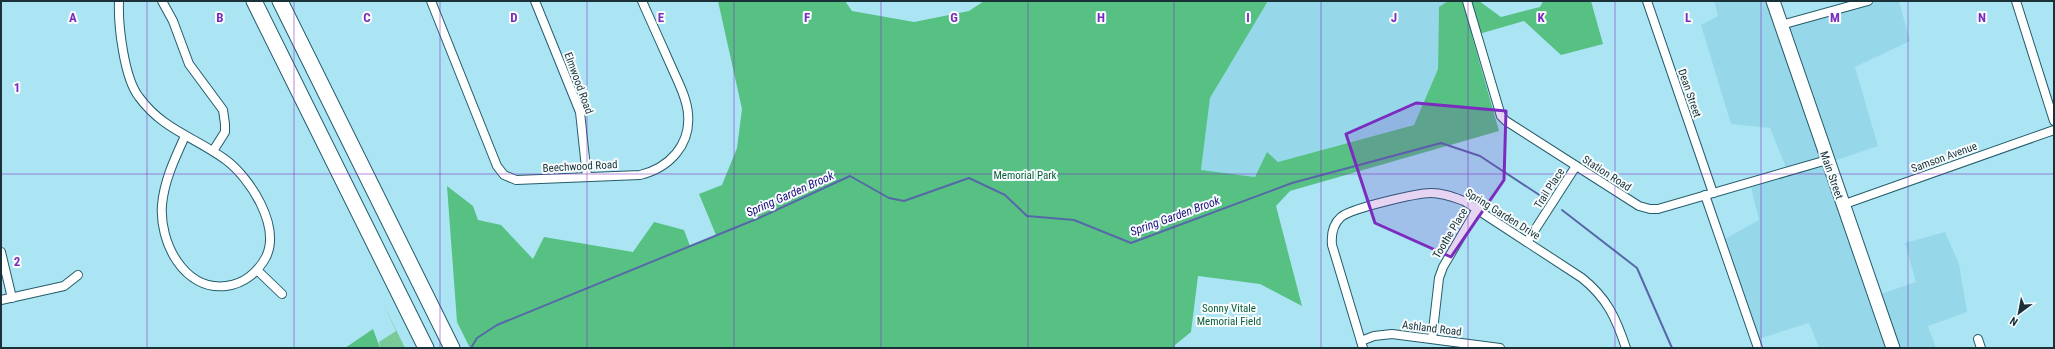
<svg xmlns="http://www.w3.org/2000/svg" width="2055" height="349" font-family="'Roboto Condensed',sans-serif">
<rect width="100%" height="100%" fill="#abe5f4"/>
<g fill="#96d8ea">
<polygon points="1268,1 1448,1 1439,7 1438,69 1414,125 1278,162 1255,177 1201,171 1210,98"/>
<polygon points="1714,1 1775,1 1783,23 1868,1 1899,1 1910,41 1855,67 1878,146 1828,163 1875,296 1916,282 1905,243 1945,232 1959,264 1967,312 1928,326 1936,348 1819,348 1809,323 1755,340 1721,241 1759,220 1750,183 1788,172 1770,128 1731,124 1701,25 1718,16"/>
</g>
<polygon fill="#78cb98" points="383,303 405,348 380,348 379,342 396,331"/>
<g fill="#56c183">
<polygon points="718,1 845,1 852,11 914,22 969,11 984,1 1268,1 1210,98 1201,170 1255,177 1267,152 1278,162 1414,125 1438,69 1439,7 1448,1 1479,1 1501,17 1540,7 1543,1 1591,1 1603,44 1561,55 1524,21 1472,36 1499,131 1290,191 1276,206 1302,306 1260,284 1198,276 1191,332 1175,345 1175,348 470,348 457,322 447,186 473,206 478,220 501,225 533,259 544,237 633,252 654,222 684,230 690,246 716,235 699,194 722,185 737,148 742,109"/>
<polygon points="373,329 380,348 345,348"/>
</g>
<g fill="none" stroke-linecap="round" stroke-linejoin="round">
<g stroke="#5768a8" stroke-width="2">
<polyline points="1562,210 1637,268 1672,348"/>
<polyline points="471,348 477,338 497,325 759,218 850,176 889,198 904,201 969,178 1005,195 1027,216 1074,220 1131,243 1292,183 1441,143 1480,156 1544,198"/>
</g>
<g stroke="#235c6a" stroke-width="10">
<g id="street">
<path d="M119 1C118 25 124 78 139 97 163 130 195 137 226 160 250 178 281 226 266 257 258 272 244 284 226 286 184 291 159 242 162 205 164 181 175 158 185 136"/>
<polyline points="162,1 173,21 189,64 223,110 225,124 225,132 213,151"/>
<path d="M431 1 497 166 504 175 516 180 640 175C669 168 691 145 688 114 687 98 678 82 672 68 662 46 652 23 642 1"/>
<polyline points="535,1 580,112 587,177"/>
<polyline points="1467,1 1501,116 1506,121 1639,206 1650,209 1658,209 1827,160"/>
<polyline points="1647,1 1713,193"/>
<polyline points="2016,1 2054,121"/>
<polyline points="1781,25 1868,1"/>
<polyline points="1705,195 1758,348"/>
<polyline points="1842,205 2054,130"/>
<polyline points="1527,242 1576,166"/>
<polyline points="1,252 12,298"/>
<polyline points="257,270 282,294"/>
<polyline points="1,300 64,286 78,275"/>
<polyline points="1432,339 1439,278 1443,267 1477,209"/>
<polyline points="1978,339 1981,348"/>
<polyline points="1361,341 1374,336 1392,334 1500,348"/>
<path d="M1363 348 1332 245C1331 234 1333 224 1341 217 1352 208 1417 193 1431 193 1443 193 1453 197 1464 201L1582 278C1607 298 1616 318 1626 348"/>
</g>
</g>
<g stroke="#235c6a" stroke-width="15">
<polyline id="primary" points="1773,1 1893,348"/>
</g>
<g stroke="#235c6a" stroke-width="17">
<g id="highway">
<polyline points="254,1 426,348"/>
<polyline points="280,1 452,348"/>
</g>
</g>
<use href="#street" stroke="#fff" stroke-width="8"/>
<use href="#primary" stroke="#fff" stroke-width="13"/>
<use href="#highway" stroke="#fff" stroke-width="15"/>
</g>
<path fill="#7b2cbf" fill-opacity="0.2" stroke="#7b2cbf" stroke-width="3" stroke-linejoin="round" d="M1416 103 1506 111 1504 180 1451 257 1375 223 1346 134Z"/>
<path fill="none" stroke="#7b2cbf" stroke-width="1" stroke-opacity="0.55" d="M147 1V348M294 1V348M440 1V348M587 1V348M734 1V348M881 1V348M1028 1V348M1174 1V348M1321 1V348M1468 1V348M1615 1V348M1761 1V348M1908 1V348M1 174H2054"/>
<g text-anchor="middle" stroke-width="4" stroke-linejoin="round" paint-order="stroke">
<g font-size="11" fill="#193137" stroke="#f7fcfe">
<text transform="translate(579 83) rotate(70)" y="4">Elmwood Road</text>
<text transform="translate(1690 93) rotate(71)" y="4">Dean Street</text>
<text transform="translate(1944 157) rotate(-20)" y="4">Samson Avenue</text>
<text transform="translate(580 166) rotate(-3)" y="4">Beechwood Road</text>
<text transform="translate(1607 173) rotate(33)" y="4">Station Road</text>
<text transform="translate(1832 175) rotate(71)" y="4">Main Street</text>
<text transform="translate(1549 188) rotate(-57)" y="4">Trail Place</text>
<text transform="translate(1503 214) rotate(32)" y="4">Spring Garden Drive</text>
<text transform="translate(1450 233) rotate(-59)" y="4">Toothe Place</text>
<text transform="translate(1432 328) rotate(7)" y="4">Ashland Road</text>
</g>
<g font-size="11" fill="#0e5f37" stroke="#f7fcfe">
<text x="1025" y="179">Memorial Park</text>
<text x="1229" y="312">Sonny Vitale<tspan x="1229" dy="13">Memorial Field</tspan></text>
</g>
<g font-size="12" font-style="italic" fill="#1f107b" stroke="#f7fcfe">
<text transform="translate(790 194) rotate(-24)" y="4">Spring Garden Brook</text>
<text transform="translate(1175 216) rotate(-20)" y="4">Spring Garden Brook</text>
</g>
</g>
<g font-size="13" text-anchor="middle" font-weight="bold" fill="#7b2cbf" stroke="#f7fcfe" stroke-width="4" stroke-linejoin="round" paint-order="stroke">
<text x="73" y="22">A</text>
<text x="220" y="22">B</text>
<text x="367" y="22">C</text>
<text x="514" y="22">D</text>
<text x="661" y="22">E</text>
<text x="807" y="22">F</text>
<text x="954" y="22">G</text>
<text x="1101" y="22">H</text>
<text x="1248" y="22">I</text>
<text x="1394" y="22">J</text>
<text x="1541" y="22">K</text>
<text x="1688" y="22">L</text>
<text x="1835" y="22">M</text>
<text x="1982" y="22">N</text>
<text x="17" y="92">1</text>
<text x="17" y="266">2</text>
</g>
<rect width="2055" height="349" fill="none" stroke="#193137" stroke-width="4"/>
<g transform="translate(2019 313) rotate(212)" stroke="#f7fcfe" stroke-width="3" paint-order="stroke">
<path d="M0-3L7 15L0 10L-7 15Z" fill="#193137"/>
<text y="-6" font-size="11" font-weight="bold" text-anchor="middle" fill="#193137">N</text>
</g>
</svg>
